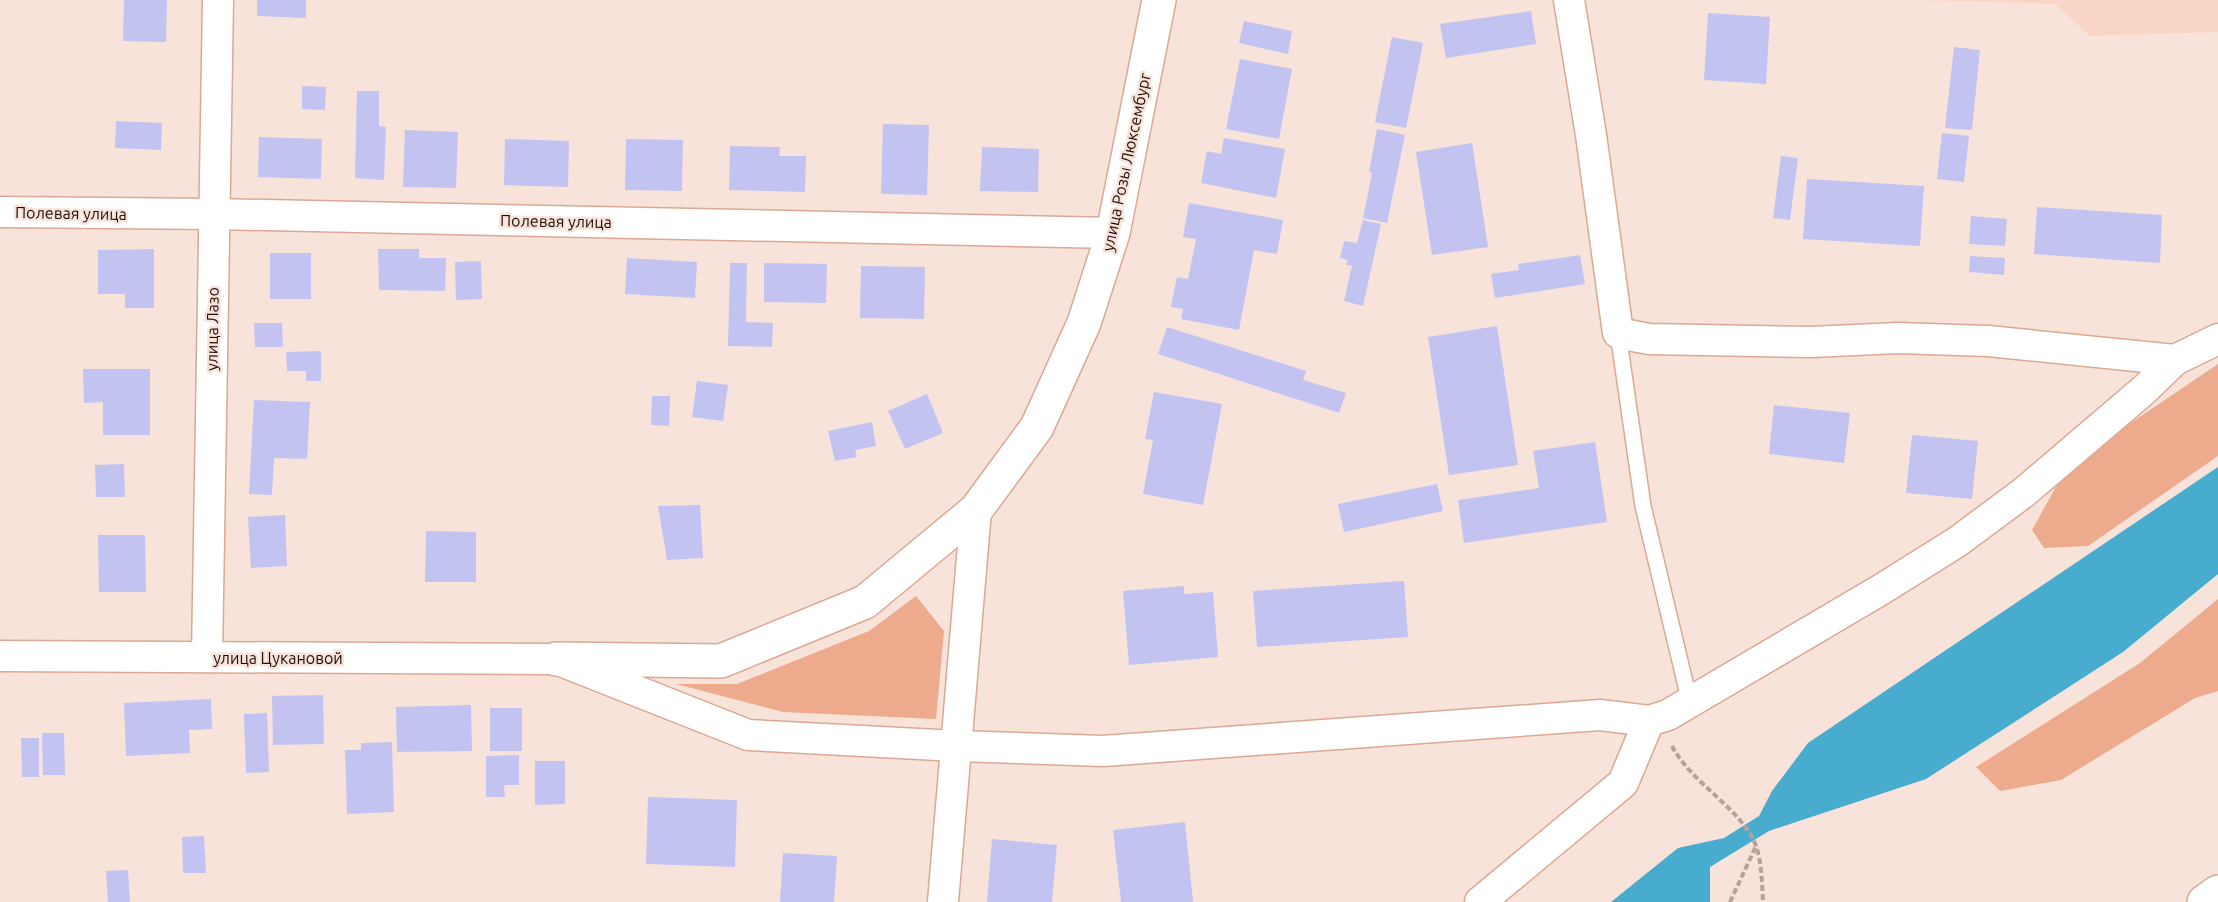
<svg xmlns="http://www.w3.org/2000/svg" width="2218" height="902" font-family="Ubuntu,sans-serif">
<rect width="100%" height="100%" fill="#f8e3da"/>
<polygon fill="#f9d5c6" points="1923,0 2218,0 2218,32 2090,36 2055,4"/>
<g fill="#eeaa8c">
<polygon points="2218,364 2218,456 2088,546 2044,548 2032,530 2057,485 2098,445"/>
<polygon points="916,596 944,631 936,719 783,712 676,684 737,684 869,631"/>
<polygon points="2218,599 2218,691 2195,698 2061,780 2000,791 1976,767 2140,663"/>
</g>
<polygon fill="#48accf" points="2218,467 2218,574 2123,652 1926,779 1769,831 1710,867 1710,902 1611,902 1678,848 1724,838 1759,816 1772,791 1808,743"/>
<g fill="#c3c3f2">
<polygon points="124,0 167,0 166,42 123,41"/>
<polygon points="257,0 306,0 306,18 257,16"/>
<polygon points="1531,11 1536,44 1446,58 1440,24"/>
<polygon points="1708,13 1770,17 1766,84 1704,80"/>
<polygon points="1244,21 1292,31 1288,54 1239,43"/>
<polygon points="1392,37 1423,43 1406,128 1375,122"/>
<polygon points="1954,47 1980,50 1972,130 1945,128"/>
<polygon points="1240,59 1292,69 1279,139 1226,129"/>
<polygon points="302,86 326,87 325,110 302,109"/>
<polygon points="357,91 379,91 379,126 386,127 384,180 355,178"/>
<polygon points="116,121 162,123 161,150 115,148"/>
<polygon points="883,124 929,125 927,195 881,194"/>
<polygon points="1377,129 1405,135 1387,223 1363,218 1372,173 1369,172"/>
<polygon points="405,130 458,132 456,188 403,187"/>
<polygon points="1942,133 1969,136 1964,182 1937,179"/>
<polygon points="259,137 322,139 321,179 258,177"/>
<polygon points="1224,138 1285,149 1276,198 1201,183 1207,151 1221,154"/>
<polygon points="505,139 569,141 568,187 504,185"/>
<polygon points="626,139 683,140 682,191 625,190"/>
<polygon points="1472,143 1488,247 1432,255 1416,152"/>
<polygon points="730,146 780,147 779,156 806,156 805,192 729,190"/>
<polygon points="982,147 1039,149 1038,192 980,191"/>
<polygon points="1781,156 1798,158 1790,220 1773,218"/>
<polygon points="1807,179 1924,186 1920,246 1803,239"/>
<polygon points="1189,203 1283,220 1277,254 1254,250 1239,330 1181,319 1183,309 1171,307 1177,277 1188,279 1196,239 1183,237"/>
<polygon points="2037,207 2162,215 2160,263 2034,254"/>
<polygon points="1971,216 2007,219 2005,246 1969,244"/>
<polygon points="1363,220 1381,224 1363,306 1344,301 1352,266 1346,265 1348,260 1340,258 1344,241 1357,243"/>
<polygon points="154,249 154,308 125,308 125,294 98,294 98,250"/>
<polygon points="378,249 419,249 419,258 446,258 445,291 379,290"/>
<rect x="270" y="253" width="41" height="46"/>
<polygon points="1580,255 1585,284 1495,298 1491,274 1519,270 1518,264"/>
<polygon points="1970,256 2005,258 2004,275 1969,272"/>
<polygon points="627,258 697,262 695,298 625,294"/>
<polygon points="481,261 482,299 456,300 455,262"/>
<polygon points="730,263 747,263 746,322 773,323 772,347 728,346"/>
<polygon points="764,263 827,264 826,303 764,302"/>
<polygon points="861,266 925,267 924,319 860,318"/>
<polygon points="254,323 282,323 283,347 255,347"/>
<polygon points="1497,326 1518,465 1449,475 1428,337"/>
<polygon points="1167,327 1306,371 1303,380 1346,393 1339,413 1158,354"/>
<polygon points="321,351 321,381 306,381 306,371 287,371 286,352"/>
<polygon points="83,369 150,369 150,435 103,435 103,402 84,403"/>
<polygon points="697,381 728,385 723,421 692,417"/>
<polygon points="1154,392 1222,404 1203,505 1143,494 1153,440 1145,439"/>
<polygon points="927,394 943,433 905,449 888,411"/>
<polygon points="652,396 670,396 669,426 651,425"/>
<polygon points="254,400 310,402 307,459 274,458 272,495 249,494"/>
<polygon points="1774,405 1850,413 1844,463 1769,454"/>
<polygon points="872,422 876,446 855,450 857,457 835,461 828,431"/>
<polygon points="1912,435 1978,441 1972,499 1906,493"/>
<polygon points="1595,442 1607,522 1464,543 1458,500 1539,488 1533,451"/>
<polygon points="124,464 125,497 96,497 95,465"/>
<polygon points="1437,484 1443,511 1344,532 1338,504"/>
<polygon points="700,505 703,558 667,560 658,506"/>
<polygon points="285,515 287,566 251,568 248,517"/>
<polygon points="426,531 476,532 476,582 425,582"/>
<polygon points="98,535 145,535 146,592 99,592"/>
<polygon points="1404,581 1408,637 1257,647 1253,591"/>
<polygon points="1184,586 1184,594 1213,592 1218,657 1129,665 1123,591"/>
<polygon points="323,695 324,744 273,745 272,696"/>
<polygon points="211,699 212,729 189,730 190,753 126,756 124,703"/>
<polygon points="471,705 472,751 397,752 396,707"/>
<rect x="490" y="708" width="32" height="43"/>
<polygon points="267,713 269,772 246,773 244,714"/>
<polygon points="42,733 64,733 65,775 43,775"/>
<polygon points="21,738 39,738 39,777 22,777"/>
<polygon points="392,742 394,812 347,814 345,750 361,750 361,743"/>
<polygon points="519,755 519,785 504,785 505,797 486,797 486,756"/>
<polygon points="535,761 565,761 565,804 535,805"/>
<polygon points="648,797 737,800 735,867 646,864"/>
<polygon points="1185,822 1193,902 1121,902 1113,830"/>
<polygon points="204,836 206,873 183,873 182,837"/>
<polygon points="992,839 1057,845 1052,902 987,902"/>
<polygon points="783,853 837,856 834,902 780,902"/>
<polygon points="128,870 130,902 108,902 106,871"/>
</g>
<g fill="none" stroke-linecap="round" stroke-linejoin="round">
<g stroke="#daa893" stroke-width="18">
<polyline id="lane" points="1618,333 1643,506 1690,703"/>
</g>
<g stroke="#daa893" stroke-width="33">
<g id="street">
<polyline points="1569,0 1591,135 1618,333 1649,339 1811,342 1898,338 1988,341 2175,360"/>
<polyline points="0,212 214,214 1113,233"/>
<polyline points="0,656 556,659 748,735 957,746 1103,751 1600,715 1649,721 1668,715 1882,589 1957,542 2023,493 2144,390 2175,360 2218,339"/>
<polyline points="207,657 218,0"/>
<polyline points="943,902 976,510"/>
<polyline points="1480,902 1623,783 1649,721"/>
</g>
</g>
<g stroke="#daa893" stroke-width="36">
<g id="secondary">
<polyline points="556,659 721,661 865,602 976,510 1037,427 1084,323 1113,233 1159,0"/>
<polyline points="2204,902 2218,892"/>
</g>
</g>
<g stroke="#b6a299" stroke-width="4" stroke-dasharray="6 3" stroke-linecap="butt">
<path d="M1672 746C1691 783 1743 810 1756 846 1762 863 1762 885 1763 902"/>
<polyline points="1730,902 1756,846"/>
</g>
<use href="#lane" stroke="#fff" stroke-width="15"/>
<use href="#street" stroke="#fff" stroke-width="30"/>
<use href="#secondary" stroke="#fff" stroke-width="33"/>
</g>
<g text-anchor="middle" stroke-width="5" stroke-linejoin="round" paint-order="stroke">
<g font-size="16" fill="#1f0e06" stroke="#f8e3da">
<text transform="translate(1126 162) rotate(-78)" y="6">улица Розы Люксембург</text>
<text transform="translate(71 213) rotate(1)" y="6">Полевая улица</text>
<text transform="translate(556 221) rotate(1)" y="6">Полевая улица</text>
<text transform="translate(212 329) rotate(-89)" y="6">улица Лазо</text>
<text x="278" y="664">улица Цукановой</text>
</g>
</g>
</svg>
